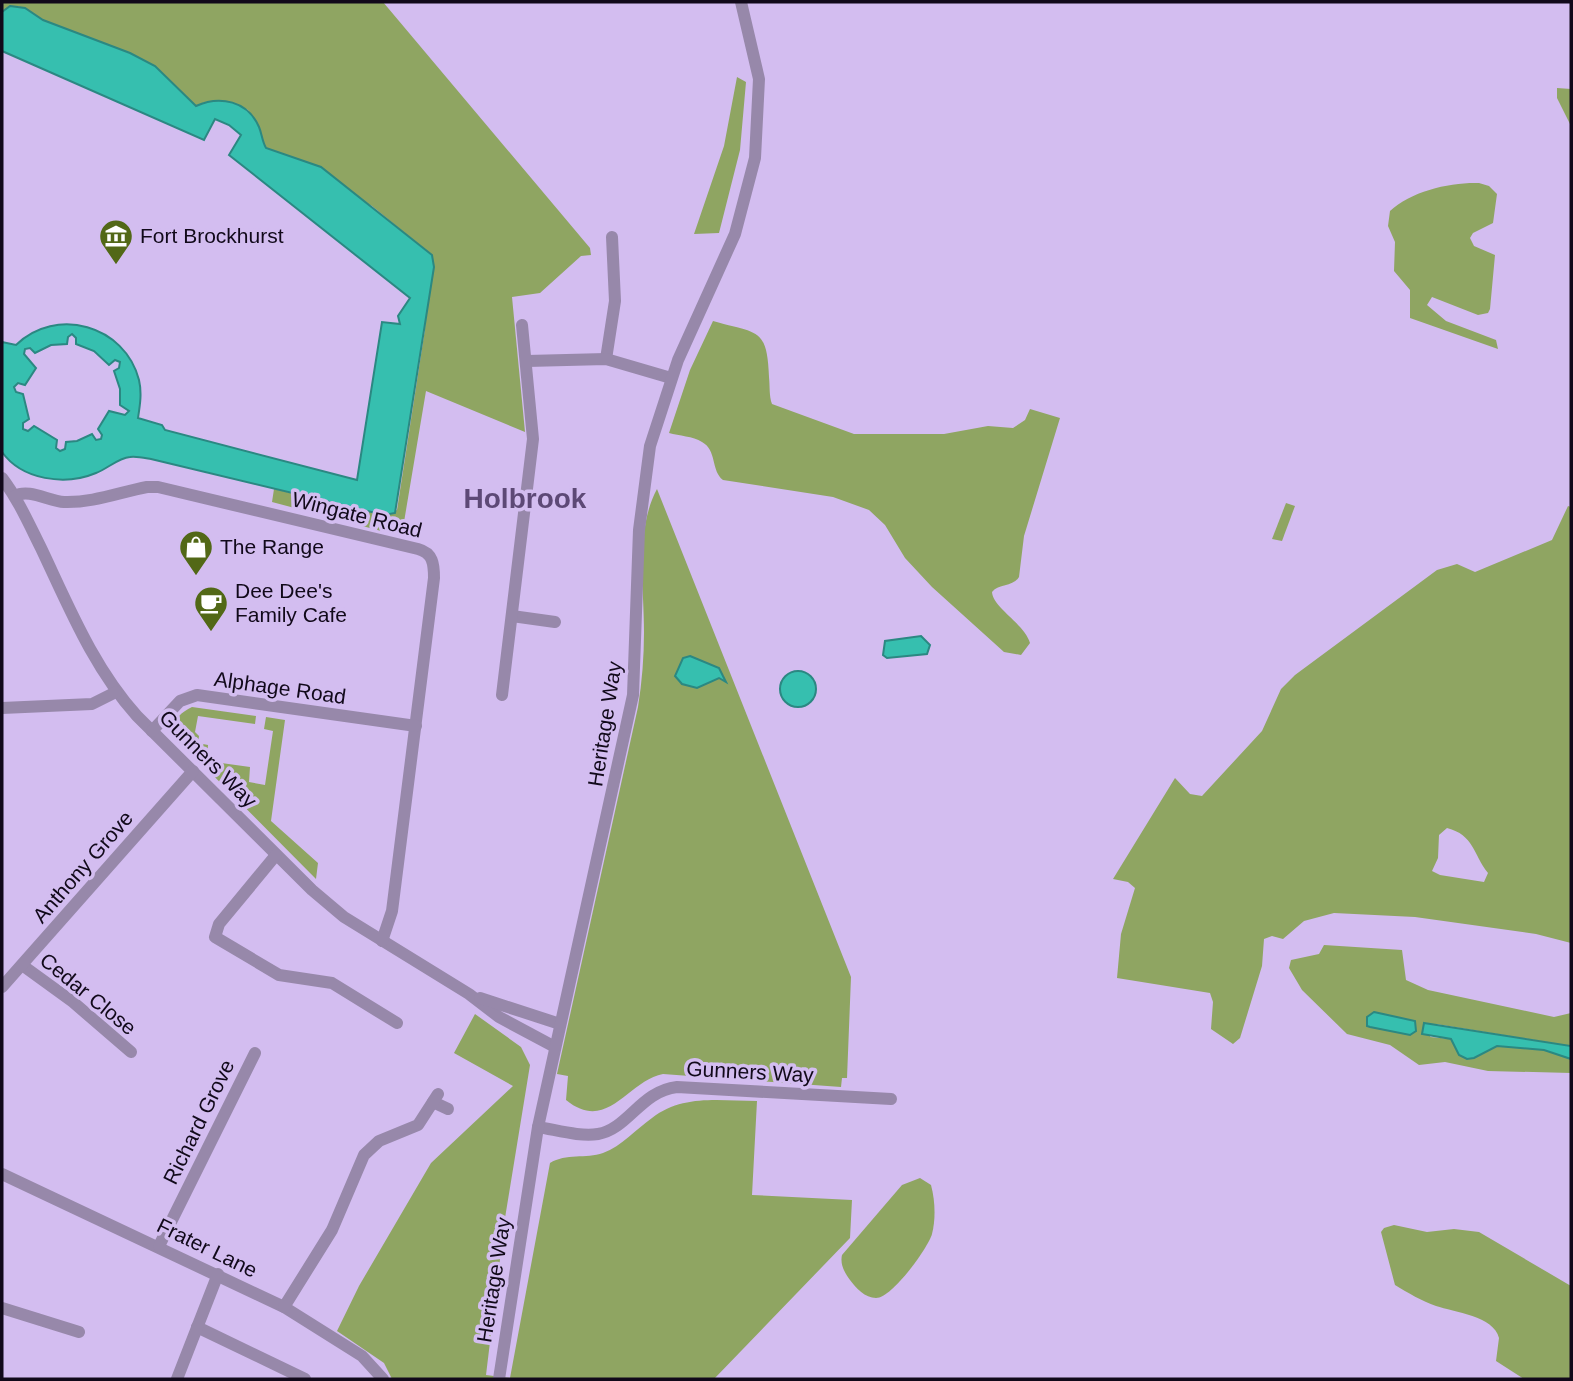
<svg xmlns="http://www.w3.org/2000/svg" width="1573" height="1381" font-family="Arial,sans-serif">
<rect width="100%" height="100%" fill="#d3bdf0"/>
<g fill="#8fa562" fill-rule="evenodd">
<polygon points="2,2 383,2 590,248 591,255 581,256 540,293 512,297 525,432 426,391 404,522 385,532 272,502 274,489 384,515 397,510 425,329 428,252 372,206 266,148 248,110 226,101 205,102 196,106 155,66 130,53 43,20 18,6 2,12"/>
<polygon points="737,77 746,82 740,150 719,233 694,234 724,146"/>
<polygon points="1557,88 1571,89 1571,126 1557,98"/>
<path d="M1479 183 1489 186 1497 194 1493 223 1473 233 1470 238 1474 246 1495 255 1490 309 1488 313 1478 315 1432 297 1427 305 1446 321 1496 340 1498 349 1410 318V290L1394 271 1395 242 1388 226 1390 211C1411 191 1451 182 1479 183Z"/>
<path d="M713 321C758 334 767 327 769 377 770 387 769 396 772 404L854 434H944L988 426 1013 428 1025 420 1030 409 1060 418 1024 536 1019 577C1013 587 999 583 992 592 993 608 1024 623 1030 643L1021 655 1004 652 932 587 905 558 885 525 869 510 833 497 723 480C711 471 717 450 702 442 693 436 679 436 669 433L690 370Z"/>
<path d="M657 489 851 977 847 1078H842L841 1087 663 1074C628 1080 608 1134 566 1100L568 1076 557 1074 638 707C642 682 644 657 644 632 644 587 635 530 657 489Z"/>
<polygon points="1286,503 1295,506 1282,541 1272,539"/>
<path d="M1568 506 1571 507V943L1536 934 1415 917 1334 913 1304 921 1283 939 1272 936 1264 939 1262 966 1240 1038 1233 1044 1211 1029 1213 1002 1210 993 1117 978 1121 934 1135 888 1128 882 1113 879 1175 778 1190 794 1202 796 1262 731 1281 689 1295 675 1437 570 1457 564 1475 572 1552 540ZM1447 828C1474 835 1473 854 1488 873L1484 882 1440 875 1432 871 1438 858 1439 835Z"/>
<path d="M192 707 256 716 255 724 198 716 195 732 199 736 198 743 208 745 207 761 250 767 249 782 265 785 273 731 264 729 266 717 285 720 271 821 318 863 316 879 175 737C170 723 179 713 192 707Z"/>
<polygon points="1324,945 1402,950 1406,980 1428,990 1554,1017 1571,1013 1571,1046 1436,1024 1430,1037 1451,1039 1457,1051 1474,1058 1497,1046 1544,1050 1571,1059 1571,1073 1488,1071 1445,1062 1419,1065 1390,1045 1347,1034 1302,990 1289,968 1291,960 1319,954"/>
<path d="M475 1014 521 1047 530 1065 505 1218 486 1375 510 1378 550 1163C566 1153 586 1159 603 1153 622 1146 636 1129 652 1118 683 1094 720 1101 757 1101L752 1195 852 1200 850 1238 714 1379H392L384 1363 337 1331 359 1286 431 1163 513 1086 454 1053Z"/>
<path d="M920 1178 931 1185C935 1200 936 1218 932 1234 928 1248 892 1298 876 1298 865 1298 856 1288 850 1280 844 1272 840 1264 842 1255L902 1185Z"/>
<path d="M1394 1225 1427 1232 1454 1229 1479 1232 1571 1286V1379H1524L1496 1361 1499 1338C1494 1316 1454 1312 1436 1306 1422 1301 1408 1293 1395 1285L1381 1232 1384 1228Z"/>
</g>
<g fill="#36bfaf" stroke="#2b8882" stroke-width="2" fill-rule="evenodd">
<path d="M10 6 25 8 43 20 130 53 155 66 196 106C220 95 248 101 259 127 262 134 262 141 266 148L321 167 432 255 434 267 395 513 384 515 151 459C145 458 136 456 130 457 118 458 107 469 96 473 65 486 22 480 2 452V342L16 345C56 306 125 325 139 380 142 393 140 405 138 418L162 425 165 430 357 480 382 322 400 324 398 316 410 298 229 155 241 135 229 125 215 119 204 140 2 51V12ZM72 334 76 338V344L94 351 109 365 115 360 120 362 119 368 114 371 120 389V405L129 411 125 415 109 411 98 429 102 435 101 439 96 440 92 434 77 441 66 442 65 449 60 451 56 448 57 440 34 426 28 431 23 429V423L29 419 23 394 16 392 14 387 18 383 25 385 36 368 24 354 25 349 30 348 35 353 51 345 67 344 68 337Z"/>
<polygon points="921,636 930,645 927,654 887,658 883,655 885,641"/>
<polygon points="690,656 719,668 726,682 719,678 697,688 682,684 675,676 683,658"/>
<circle cx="798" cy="689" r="18"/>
<polygon points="1374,1012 1415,1021 1416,1031 1410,1035 1370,1027 1367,1026 1367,1017"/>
<polygon points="1424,1023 1571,1046 1571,1059 1544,1050 1497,1046 1474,1058 1467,1059 1459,1055 1451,1039 1422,1034"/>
</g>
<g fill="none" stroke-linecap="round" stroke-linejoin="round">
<g stroke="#9788aa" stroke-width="12">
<polyline points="606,359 615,301 612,237"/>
<polyline points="527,361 606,359 671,378"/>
<path d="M2 478C18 499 29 524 41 548 69 607 93 667 137 716L312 890 344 917 469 994 499 1017 555 1047"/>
<path d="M15 496C28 488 49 501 64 502 93 503 120 492 147 487H158L418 549C433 553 434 564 434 578L392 911 382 941"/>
<polyline points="512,616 555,622"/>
<polyline points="502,695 533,439 522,325"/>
<polyline points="2,708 92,704 116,692"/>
<polyline points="152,731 180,701 197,695 416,726"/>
<polyline points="276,855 219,924 215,937 279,975 332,983 397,1023"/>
<polyline points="22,965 73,1002 131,1052"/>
<polyline points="2,987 193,771"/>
<polyline points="480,998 560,1024"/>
<polyline points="433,1102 448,1109"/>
<path d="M538 1127C557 1130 580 1137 598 1134 628 1129 641 1091 677 1087L891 1099"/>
<polyline points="2,1174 284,1307 362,1356 383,1379"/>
<polyline points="159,1246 255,1053"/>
<polyline points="284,1307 332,1230 364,1155 379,1141 418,1125 438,1094"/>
<polyline points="2,1308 79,1332"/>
<polyline points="197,1327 305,1379"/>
<polyline points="177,1379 218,1274"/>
<polyline points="499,1379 538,1127 633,695 639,530 650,446 678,360 735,234 755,158 759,79 741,2"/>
</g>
</g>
<defs>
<g id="museum-pin" transform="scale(1.75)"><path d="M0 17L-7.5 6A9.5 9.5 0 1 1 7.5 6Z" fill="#526817" stroke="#d3bdf0"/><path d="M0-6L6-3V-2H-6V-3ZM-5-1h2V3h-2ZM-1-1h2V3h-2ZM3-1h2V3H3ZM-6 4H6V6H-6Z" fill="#fff"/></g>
<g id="shop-pin" transform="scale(1.75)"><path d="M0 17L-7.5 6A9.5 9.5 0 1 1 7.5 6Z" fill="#526817" stroke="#d3bdf0"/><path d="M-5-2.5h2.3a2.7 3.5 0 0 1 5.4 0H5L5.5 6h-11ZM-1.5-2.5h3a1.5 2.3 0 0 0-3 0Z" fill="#fff"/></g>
<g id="cafe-pin" transform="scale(1.75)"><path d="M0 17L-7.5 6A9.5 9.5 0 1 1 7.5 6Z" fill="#526817" stroke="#d3bdf0"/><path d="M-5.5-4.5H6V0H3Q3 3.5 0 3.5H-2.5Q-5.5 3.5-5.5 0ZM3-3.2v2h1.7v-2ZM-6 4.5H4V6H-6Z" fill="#fff"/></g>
</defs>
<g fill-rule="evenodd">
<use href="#museum-pin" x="116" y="236"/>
<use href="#shop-pin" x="196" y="547"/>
<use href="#cafe-pin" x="211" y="603"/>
</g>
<g text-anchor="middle" stroke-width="7" stroke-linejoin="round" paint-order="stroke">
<g font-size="21" fill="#11091a" stroke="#d3bdf0" text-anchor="start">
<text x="140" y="243">Fort Brockhurst</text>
<text x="220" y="554">The Range</text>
<text x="235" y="598">Dee Dee's<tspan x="235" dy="24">Family Cafe</tspan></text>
</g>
<g font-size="21" fill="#11091a" stroke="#d3bdf0">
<text transform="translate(357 515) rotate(14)" y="7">Wingate Road</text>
<text transform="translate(280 688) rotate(8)" y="7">Alphage Road</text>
<text transform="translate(605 724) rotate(-81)" y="7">Heritage Way</text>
<text transform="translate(208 759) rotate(45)" y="7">Gunners Way</text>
<text transform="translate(83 867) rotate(-49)" y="7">Anthony Grove</text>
<text transform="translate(88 994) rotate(39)" y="7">Cedar Close</text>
<text transform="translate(750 1072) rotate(3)" y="7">Gunners Way</text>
<text transform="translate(199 1122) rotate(-64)" y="7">Richard Grove</text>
<text transform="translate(207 1248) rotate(26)" y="7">Frater Lane</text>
<text transform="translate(494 1280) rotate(-81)" y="7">Heritage Way</text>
</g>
<g font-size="28" font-weight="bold" fill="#5d4976" stroke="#d3bdf0">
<text x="525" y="508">Holbrook</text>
</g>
</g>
<rect width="1573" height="1381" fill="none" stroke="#11091a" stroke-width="7"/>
</svg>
